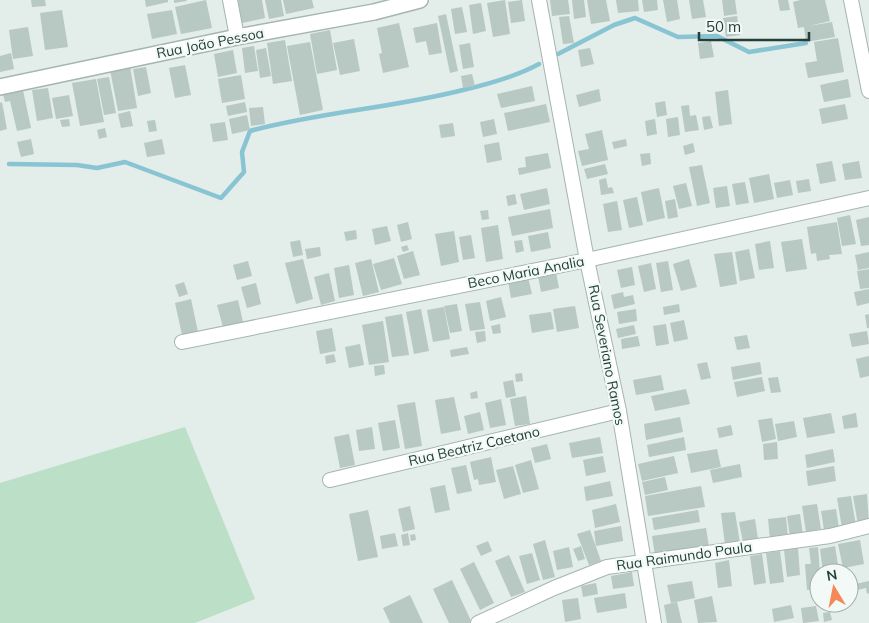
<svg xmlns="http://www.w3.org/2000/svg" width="869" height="623" font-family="Mulish,sans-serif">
<rect width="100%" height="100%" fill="#e3ede9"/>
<polygon fill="#bbdfc7" points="185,427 255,599 195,623 0,623 0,483"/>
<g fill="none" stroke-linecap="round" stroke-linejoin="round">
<g stroke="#89c4d3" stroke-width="4.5">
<polyline points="558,54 614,25 635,18 678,37 717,36 749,52 806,43"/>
<path d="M9 164 77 165 97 168 125 162 221 198 244 172 242 152 250 131C320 112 393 108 463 90 489 84 515 77 539 64"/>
</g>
</g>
<g fill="#b8c8c2">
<polygon points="31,0 45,0 46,6 32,7"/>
<polygon points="145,0 168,0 168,2 146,7"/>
<polygon points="174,0 186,0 187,1 174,3"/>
<polygon points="206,0 212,28 181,34 175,7"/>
<polygon points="238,0 262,0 265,18 242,23"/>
<polygon points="265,0 281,0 284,16 269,19"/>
<polygon points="283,0 312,0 314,8 286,14"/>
<polygon points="505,0 510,34 493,37 487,3"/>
<polygon points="522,0 525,21 511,23 508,2"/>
<polygon points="550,0 568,0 570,14 552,16"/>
<polygon points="572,0 584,0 586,17 574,19"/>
<polygon points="587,0 606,0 610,21 591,24"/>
<polygon points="616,0 638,0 639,11 618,13"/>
<polygon points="642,0 657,0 658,10 644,12"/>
<polygon points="663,0 677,0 680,19 667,22"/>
<polygon points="689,0 703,0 706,17 692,19"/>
<polygon points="722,0 735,0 737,14 724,16"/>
<polygon points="778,0 788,0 790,10 780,11"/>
<polygon points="800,0 825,0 830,21 809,26 832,22 835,37 806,42 804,27 798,28 793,2"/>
<polygon points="481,3 486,31 473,34 469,5"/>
<polygon points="462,7 467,32 455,34 451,9"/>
<polygon points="62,10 68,47 45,50 40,13"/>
<polygon points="172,10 177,34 152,39 147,14"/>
<polygon points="446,14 458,71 450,73 438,16"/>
<polygon points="569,16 574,43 563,44 559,17"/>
<polygon points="737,16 740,35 726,37 723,18"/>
<polygon points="399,23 409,67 383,73 379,54 382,53 377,28"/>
<polygon points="437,23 442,53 429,55 426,41 416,43 413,28"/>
<polygon points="28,27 33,56 13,59 9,30"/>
<polygon points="330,30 337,70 317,74 310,34"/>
<polygon points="838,38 844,72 808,78 805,63 817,61 814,42"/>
<polygon points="354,39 360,71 340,75 333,43"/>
<polygon points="285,40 292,81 273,84 267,43"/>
<polygon points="711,41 714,57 700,59 698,43"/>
<polygon points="310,42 323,110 300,115 287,46"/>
<polygon points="470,43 474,67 463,69 459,45"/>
<polygon points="254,46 258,71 245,73 242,48"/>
<polygon points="266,48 271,76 260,78 256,50"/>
<polygon points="590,48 594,64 581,67 578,50"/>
<polygon points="233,50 237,73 218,77 214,54"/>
<polygon points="11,53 14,69 0,72 0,56"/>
<polygon points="185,65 191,95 175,98 169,68"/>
<polygon points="130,66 137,108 118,111 110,70"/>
<polygon points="146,67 151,93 138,96 133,69"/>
<polygon points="472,74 475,86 463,88 461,76"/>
<polygon points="241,75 245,99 222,103 218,79"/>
<polygon points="109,77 116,113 104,115 97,79"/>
<polygon points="96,79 104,122 80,126 72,83"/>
<polygon points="848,79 851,97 824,102 820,85"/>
<polygon points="532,86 535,101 501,108 497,94"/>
<polygon points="48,88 53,118 37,121 32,90"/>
<polygon points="599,89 601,101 579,107 576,95"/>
<polygon points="23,90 31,128 17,131 10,101 5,102 3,94"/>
<polygon points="728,90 732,124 719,126 715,92"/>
<polygon points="69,95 73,116 56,119 52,98"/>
<polygon points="665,101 667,115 657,117 655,103"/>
<polygon points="2,102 7,129 0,131 0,103"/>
<polygon points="245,102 247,112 228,116 226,106"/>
<polygon points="546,104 550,122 508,131 504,113"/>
<polygon points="845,104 848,119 822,124 819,109"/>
<polygon points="689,105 690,116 696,115 699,130 685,132 681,106"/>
<polygon points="263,107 265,124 251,126 249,108"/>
<polygon points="130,111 133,126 121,128 118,114"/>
<polygon points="247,115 250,130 232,134 229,119"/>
<polygon points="710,116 713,128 704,130 702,117"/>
<polygon points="678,117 680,135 668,137 666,119"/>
<polygon points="69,119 70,126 62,127 60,120"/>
<polygon points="494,119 497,134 483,137 480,122"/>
<polygon points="655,119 657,134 647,136 645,121"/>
<polygon points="155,120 157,131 149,132 147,121"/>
<polygon points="225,122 228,140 213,142 210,124"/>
<polygon points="453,123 455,136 441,138 439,125"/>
<polygon points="105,128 107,137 99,139 97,130"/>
<polygon points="602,130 608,160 582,166 578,151 589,149 585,134"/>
<polygon points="31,139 34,154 21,157 17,142"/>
<polygon points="162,139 165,154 147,157 144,143"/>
<polygon points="626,139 627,146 614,149 612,142"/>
<polygon points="499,142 502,160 487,163 484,145"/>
<polygon points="693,143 695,152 685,155 683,146"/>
<polygon points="548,153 551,168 519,175 518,168 526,167 525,157"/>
<polygon points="650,153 651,164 642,166 640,154"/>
<polygon points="832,161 836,181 820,184 816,164"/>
<polygon points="859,161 862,178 845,180 842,164"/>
<polygon points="605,164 608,174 587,179 584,169"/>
<polygon points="702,165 710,203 697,206 689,167"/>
<polygon points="769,174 774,199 754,203 749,178"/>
<polygon points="606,178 608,188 612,187 614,193 601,195 599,180"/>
<polygon points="809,179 811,191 798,193 796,181"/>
<polygon points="790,180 793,195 777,198 774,183"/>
<polygon points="745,182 749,203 736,205 732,184"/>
<polygon points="686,183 692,206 679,209 673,186"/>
<polygon points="727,186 730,206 716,208 713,188"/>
<polygon points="547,188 550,204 524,210 520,194"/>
<polygon points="659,188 665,218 647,222 641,192"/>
<polygon points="515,194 517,204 508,206 506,196"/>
<polygon points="637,197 643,225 629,228 623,200"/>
<polygon points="675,199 678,217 668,219 665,201"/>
<polygon points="617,201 622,230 608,232 603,204"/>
<polygon points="550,209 553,228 512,236 508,217"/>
<polygon points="488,210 489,219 482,220 480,211"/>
<polygon points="850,215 856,244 842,246 837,218"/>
<polygon points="869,217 869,245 861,246 856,220"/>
<polygon points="408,222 412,239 401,242 397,225"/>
<polygon points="837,222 842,254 829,255 830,259 817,261 816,253 811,254 807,227"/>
<polygon points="498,225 503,259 486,262 481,228"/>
<polygon points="387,226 391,241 375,245 372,229"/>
<polygon points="356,230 357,239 346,241 344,232"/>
<polygon points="454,231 459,262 441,266 435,234"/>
<polygon points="548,232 551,248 531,252 528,236"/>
<polygon points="471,235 475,258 463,260 459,237"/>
<polygon points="802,239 807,269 786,272 781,242"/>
<polygon points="300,240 303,255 293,257 290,242"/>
<polygon points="522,240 524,251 516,253 514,241"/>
<polygon points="770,241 774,268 759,270 755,244"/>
<polygon points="407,245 409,250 403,252 401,247"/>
<polygon points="320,247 321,256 307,259 305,249"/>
<polygon points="749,249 755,278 740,281 735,252"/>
<polygon points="413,251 420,275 404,279 397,256"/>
<polygon points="732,252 737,284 720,287 714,254"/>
<polygon points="869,252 869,268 858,270 855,255"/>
<polygon points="394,258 402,284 381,290 373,264"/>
<polygon points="303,259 313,299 296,304 285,263"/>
<polygon points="371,259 379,292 363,296 355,263"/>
<polygon points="689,259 697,287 681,291 673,264"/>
<polygon points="248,261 252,276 237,280 233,265"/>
<polygon points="668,261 673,290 661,292 656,263"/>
<polygon points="651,263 656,289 644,292 638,266"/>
<polygon points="349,265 354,295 339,298 334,268"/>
<polygon points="632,267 635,285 621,288 617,270"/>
<polygon points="869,269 869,288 860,289 857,271"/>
<polygon points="556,272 559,288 541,292 538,276"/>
<polygon points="329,273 335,301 321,305 314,277"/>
<polygon points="528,277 532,294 511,298 508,281"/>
<polygon points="184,282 188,294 179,297 175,285"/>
<polygon points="256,283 261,304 247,308 241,287"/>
<polygon points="869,289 869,303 857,306 854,292"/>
<polygon points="623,292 624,297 633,295 635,304 614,309 611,295"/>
<polygon points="501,297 506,317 490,321 486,301"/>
<polygon points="191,299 198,332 182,335 175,303"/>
<polygon points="238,300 243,322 223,327 217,305"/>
<polygon points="480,302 485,329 470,331 465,304"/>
<polygon points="457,304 462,331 450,333 444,306"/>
<polygon points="679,304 680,312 664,315 663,307"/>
<polygon points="575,306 579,328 557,332 553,309"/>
<polygon points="444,307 450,339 433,342 427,310"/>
<polygon points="421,309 429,351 414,354 406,312"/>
<polygon points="636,309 637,321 619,324 617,312"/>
<polygon points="551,312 554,329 532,333 529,315"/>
<polygon points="402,314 409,355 392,357 385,317"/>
<polygon points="869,314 869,328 867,328 865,315"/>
<polygon points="684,320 688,339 674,342 670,323"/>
<polygon points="383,321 389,362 369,365 362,325"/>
<polygon points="500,324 501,333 493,334 491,326"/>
<polygon points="666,324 669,344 656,346 653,326"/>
<polygon points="634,325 636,334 618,338 616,329"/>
<polygon points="332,328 336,351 320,354 316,331"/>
<polygon points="485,331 486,341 477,343 475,332"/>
<polygon points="867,331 869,344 852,347 849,334"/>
<polygon points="747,335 750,348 737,350 734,337"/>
<polygon points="638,336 640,346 622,349 621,339"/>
<polygon points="360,344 364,365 349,368 345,347"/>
<polygon points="467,347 469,354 451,357 450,350"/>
<polygon points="334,354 336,362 326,364 325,356"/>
<polygon points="869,356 869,376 860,378 856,359"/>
<polygon points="707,362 711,378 701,380 697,364"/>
<polygon points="760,362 762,374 733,380 731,367"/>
<polygon points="384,365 385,374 375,376 374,366"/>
<polygon points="522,373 523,381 516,382 515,374"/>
<polygon points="661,375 664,390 636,395 633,380"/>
<polygon points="762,377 765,391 737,397 734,382"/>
<polygon points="778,377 781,392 771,393 768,378"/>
<polygon points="513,380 516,396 506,398 503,382"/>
<polygon points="686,389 690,404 655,411 651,396"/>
<polygon points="477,391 478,398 471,399 470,393"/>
<polygon points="526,396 530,424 515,426 510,399"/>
<polygon points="454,397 461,430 441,434 435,400"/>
<polygon points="501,399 506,425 490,428 485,403"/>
<polygon points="415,402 422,446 405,449 397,405"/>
<polygon points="480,412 484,430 468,434 464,416"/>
<polygon points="831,413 835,433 807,438 803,418"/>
<polygon points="856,413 858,427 844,429 842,416"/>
<polygon points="680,417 683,432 646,440 644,424"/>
<polygon points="772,418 776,439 762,442 758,420"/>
<polygon points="395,420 400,448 383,451 378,423"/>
<polygon points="794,421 797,437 778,441 775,424"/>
<polygon points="731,425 733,435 719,438 717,428"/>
<polygon points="372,427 375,449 359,451 356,430"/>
<polygon points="349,434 355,465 340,468 334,437"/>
<polygon points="600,437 603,453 572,458 569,443"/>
<polygon points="684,437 686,450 649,457 647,445"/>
<polygon points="777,442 778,459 764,460 763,444"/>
<polygon points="547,444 551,459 535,463 531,448"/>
<polygon points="717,449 721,467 691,473 687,454"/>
<polygon points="833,449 835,462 807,468 805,455"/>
<polygon points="603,456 606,472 586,476 583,460"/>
<polygon points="674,456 678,473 642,481 638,464"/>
<polygon points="491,457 496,482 479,485 478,479 474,480 470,462"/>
<polygon points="531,460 539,489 523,493 515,465"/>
<polygon points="740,464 742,477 713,483 710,470"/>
<polygon points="466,465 472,491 457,494 451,468"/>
<polygon points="513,466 521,494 504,499 496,470"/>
<polygon points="834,466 836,481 808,486 806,471"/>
<polygon points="665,477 668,490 645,495 642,482"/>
<polygon points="610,481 613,496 586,501 584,487"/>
<polygon points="445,485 450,510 435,513 430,488"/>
<polygon points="701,486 705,507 648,516 645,496"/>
<polygon points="867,494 869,523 858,525 853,496"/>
<polygon points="851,496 856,526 842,528 837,498"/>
<polygon points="616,504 620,522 595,528 592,510"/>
<polygon points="817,504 821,529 806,532 802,506"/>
<polygon points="410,506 415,529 403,532 398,509"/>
<polygon points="836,509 839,528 824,530 821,511"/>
<polygon points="368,510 378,557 358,561 349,514"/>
<polygon points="698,510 700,522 654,530 652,518"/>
<polygon points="735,512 740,543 725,545 721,513"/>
<polygon points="800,514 803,535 790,537 787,516"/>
<polygon points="786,517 788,537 770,539 768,519"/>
<polygon points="755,519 758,539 743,542 739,522"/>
<polygon points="621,526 623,541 596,546 594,531"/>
<polygon points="706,528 709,547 655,555 652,536"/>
<polygon points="590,530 601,561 589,565 577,534"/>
<polygon points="395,533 398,546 382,549 380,536"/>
<polygon points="408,533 410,545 403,546 401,535"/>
<polygon points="415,534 416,540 411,541 410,535"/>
<polygon points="545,540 555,577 543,580 533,544"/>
<polygon points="860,540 864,564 843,568 838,544"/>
<polygon points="488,541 492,551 481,556 476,546"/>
<polygon points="581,546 585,559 578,561 573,549"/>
<polygon points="835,546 839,571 823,573 820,549"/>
<polygon points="569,547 573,567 557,570 553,551"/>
<polygon points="818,547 820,573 819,589 807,590 805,564 811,564 809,548"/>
<polygon points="798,548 800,575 787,577 784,550"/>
<polygon points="780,551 784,582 770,584 766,553"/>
<polygon points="532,553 540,580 527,584 519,556"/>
<polygon points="762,554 766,583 754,585 750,556"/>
<polygon points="509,555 525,592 511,597 495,561"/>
<polygon points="729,560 732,586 718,588 715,563"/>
<polygon points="474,562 494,603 480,610 460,569"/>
<polygon points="632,572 634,586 613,589 611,576"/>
<polygon points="452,580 472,623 449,623 433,589"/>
<polygon points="692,581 695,598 671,603 667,585"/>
<polygon points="869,581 869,593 867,594 866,588 853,591 851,585"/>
<polygon points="596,583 598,594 583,597 581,586"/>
<polygon points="625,593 627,608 597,613 594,598"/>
<polygon points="410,595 423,623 390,623 383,608"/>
<polygon points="712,596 717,622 698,623 694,600"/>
<polygon points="578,598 581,619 565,622 562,600"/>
<polygon points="677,602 682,623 667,623 664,605"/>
<polygon points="791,605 794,618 774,622 772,609"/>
<polygon points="816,606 819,621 803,623 801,608"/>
<polygon points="830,612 832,620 824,622 823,613"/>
</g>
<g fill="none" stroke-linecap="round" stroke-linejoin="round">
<g stroke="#a5b5b1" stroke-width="16">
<g id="minor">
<polyline points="230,0 237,37"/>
<polyline points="539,0 587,260 619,411 654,623"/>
<polyline points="851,0 869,91"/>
<polyline points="182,342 587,260 869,198"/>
<polyline points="330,480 619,411"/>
<polyline points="478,623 554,588 607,567 830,536 869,526"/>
</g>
</g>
<g stroke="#a5b5b1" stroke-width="18">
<polyline id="tertiary" points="0,87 237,37 374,12 420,0"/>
</g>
<use href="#minor" stroke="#fff" stroke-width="14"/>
<use href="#tertiary" stroke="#fff" stroke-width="15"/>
</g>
<g text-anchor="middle" stroke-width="4.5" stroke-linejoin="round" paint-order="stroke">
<g font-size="14" fill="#223f39" stroke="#f3f9f7">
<text transform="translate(210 43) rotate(-11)" y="5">Rua João Pessoa</text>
<text transform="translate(526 272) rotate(-11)" y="5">Beco Maria Analia</text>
<text transform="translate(607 355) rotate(79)" y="5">Rua Severiano Ramos</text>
<text transform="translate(474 446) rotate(-13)" y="5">Rua Beatriz Caetano</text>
<text transform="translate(684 556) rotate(-8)" y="5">Rua Raimundo Paula</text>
</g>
</g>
<g transform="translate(834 588) rotate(350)"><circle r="24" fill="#f3f9f7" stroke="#9fafab"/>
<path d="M0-4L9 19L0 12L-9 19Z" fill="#f58758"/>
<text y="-8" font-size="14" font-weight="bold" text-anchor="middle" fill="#223f39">N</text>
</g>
<path d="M699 32v8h110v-8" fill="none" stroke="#223f39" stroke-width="2.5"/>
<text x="706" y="32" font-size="15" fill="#223f39" stroke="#f3f9f7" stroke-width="4" paint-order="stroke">50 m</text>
</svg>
